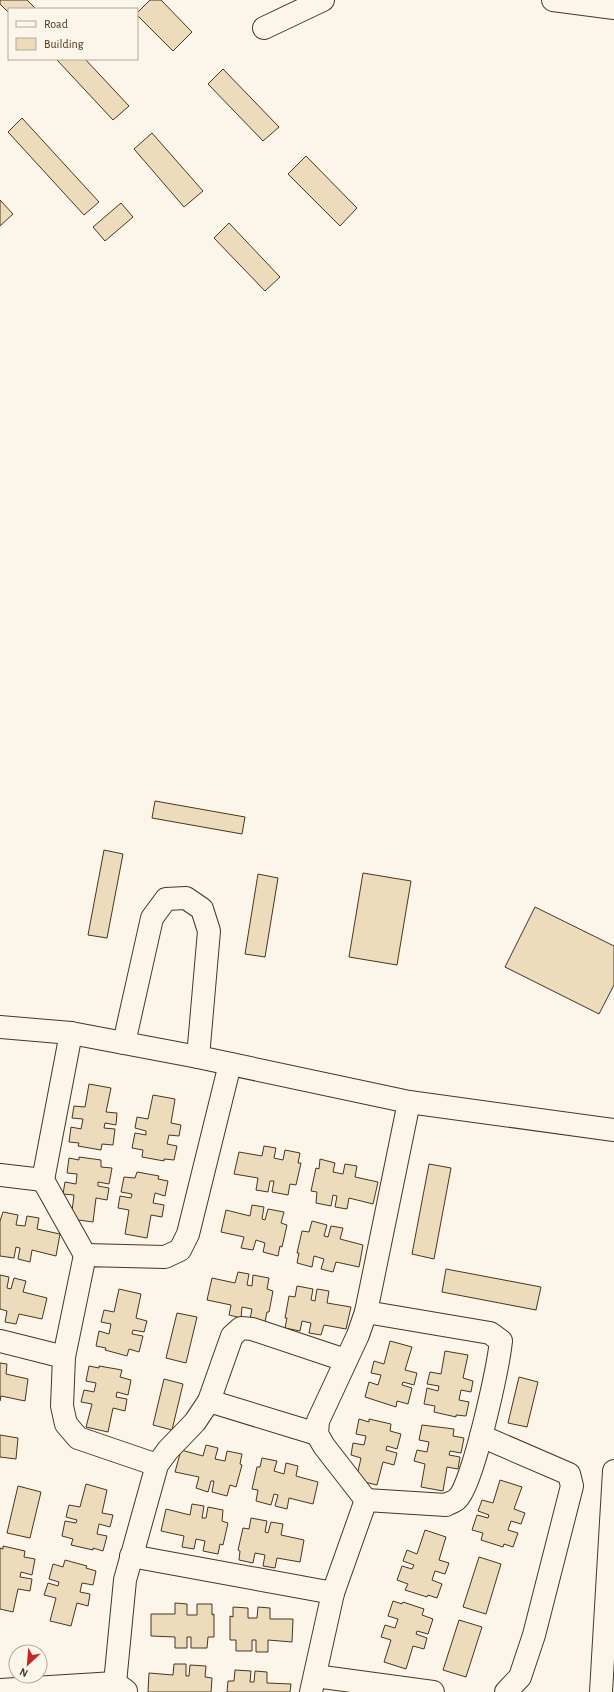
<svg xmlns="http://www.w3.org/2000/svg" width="614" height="1692" font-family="'Alegreya Sans',sans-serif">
<rect width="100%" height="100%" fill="#fbf6e9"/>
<g fill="#ecdcbc" stroke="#4a3520">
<polygon points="0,0 27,0 36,9 9,9 9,13 0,4"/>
<polygon points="150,0 161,0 192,32 173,51 137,15 137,13"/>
<polygon points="59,59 85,59 129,106 113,120 57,60"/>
<polygon points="223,69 279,127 263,141 208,84"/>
<polygon points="22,118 99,202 84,215 8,132"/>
<polygon points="152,133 203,191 184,207 134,149"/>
<polygon points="306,156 357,208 340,226 288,174"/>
<polygon points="0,200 13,214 0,226"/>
<polygon points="121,203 133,217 105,241 93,227"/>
<polygon points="229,223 280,277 265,291 214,238"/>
<polygon points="155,801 245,817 242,834 152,818"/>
<polygon points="104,850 123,854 107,938 88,935"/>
<polygon points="363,873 411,881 397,965 349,957"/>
<polygon points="258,874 278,878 265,957 245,954"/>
<polygon points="535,907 614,946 614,985 599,1014 505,967"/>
<polygon points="89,1084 111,1088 106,1112 117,1113 116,1125 105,1123 104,1128 115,1129 113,1145 102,1144 101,1150 78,1146 79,1143 69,1142 71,1127 81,1129 83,1119 72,1118 74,1106 85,1107"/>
<polygon points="153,1095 175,1099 171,1123 181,1125 179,1136 169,1135 167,1144 177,1146 174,1160 164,1159 164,1161 142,1157 143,1150 132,1148 135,1133 146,1135 146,1131 135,1128 137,1117 148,1119"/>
<polygon points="264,1146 276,1148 274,1158 283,1160 285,1150 300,1153 298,1163 301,1163 296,1185 290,1184 288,1195 272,1192 274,1181 270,1181 268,1192 256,1190 258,1178 234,1174 239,1152 262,1156"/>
<polygon points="79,1157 101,1160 101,1167 112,1168 109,1184 98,1182 98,1186 109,1188 107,1200 96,1198 93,1222 71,1219 74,1195 63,1194 65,1182 76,1184 77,1174 67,1173 69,1158 79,1160"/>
<polygon points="320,1159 335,1163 333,1172 343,1174 345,1164 357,1166 355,1177 378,1182 373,1204 349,1198 347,1209 335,1207 337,1196 333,1195 331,1206 316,1203 317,1192 311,1191 316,1168 319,1169"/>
<polygon points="429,1164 451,1168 434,1259 412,1254"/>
<polygon points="137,1172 159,1176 158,1179 168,1181 165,1196 155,1193 153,1203 164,1205 162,1217 151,1215 147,1238 125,1234 129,1210 118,1208 120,1196 131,1198 132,1194 121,1192 124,1177 135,1178"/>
<polygon points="252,1205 264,1207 262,1219 265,1220 268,1209 284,1212 281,1223 287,1225 282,1247 280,1246 278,1256 263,1252 265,1243 256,1240 253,1250 241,1248 244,1237 221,1232 226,1210 250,1216"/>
<polygon points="3,1212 18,1215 16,1225 25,1226 27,1216 39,1218 37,1229 60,1234 56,1256 32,1250 30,1262 18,1259 20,1248 16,1247 14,1258 0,1256 0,1221"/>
<polygon points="312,1221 327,1225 324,1236 328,1237 331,1226 343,1228 340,1239 363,1245 359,1267 336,1262 333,1272 321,1269 324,1259 314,1256 312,1267 297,1263 299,1253 297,1253 302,1231 309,1232"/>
<polygon points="446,1269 541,1287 536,1310 442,1292"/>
<polygon points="238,1272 249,1274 247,1285 252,1286 253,1275 269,1278 267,1289 273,1291 269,1312 267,1312 265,1322 250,1319 252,1309 242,1307 241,1318 229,1315 231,1305 207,1300 212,1278 235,1283"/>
<polygon points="0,1275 9,1277 7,1288 11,1289 14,1278 26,1281 23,1292 47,1298 42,1319 19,1314 16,1324 5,1322 7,1311 0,1309"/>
<polygon points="297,1286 313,1289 311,1300 315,1301 317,1289 329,1291 327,1303 351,1307 346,1329 324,1325 321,1335 309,1333 311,1323 302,1321 300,1331 285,1328 287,1318 285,1318 289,1296 295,1297"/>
<polygon points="119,1289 141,1294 136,1318 147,1321 144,1332 133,1330 132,1334 143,1336 139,1352 129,1349 127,1356 105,1350 106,1348 96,1346 99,1331 109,1334 111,1324 101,1322 104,1310 114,1312"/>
<polygon points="177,1313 197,1317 186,1363 166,1358"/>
<polygon points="390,1341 412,1347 405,1370 417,1373 414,1385 403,1382 402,1385 412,1388 408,1404 397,1401 396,1407 365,1397 369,1382 378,1385 381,1375 371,1373 374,1361 384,1364"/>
<polygon points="445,1351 468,1355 463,1378 473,1381 471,1392 461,1390 459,1400 469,1402 466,1416 456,1415 456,1417 434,1412 435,1406 424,1404 427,1388 438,1391 439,1386 427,1384 430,1372 441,1374"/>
<polygon points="0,1363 7,1364 6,1374 28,1379 25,1401 1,1396 0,1401"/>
<polygon points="89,1366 99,1368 99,1366 122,1370 120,1377 131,1380 128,1395 117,1392 116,1397 127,1399 125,1411 113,1408 108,1432 86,1427 92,1404 81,1402 84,1390 94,1392 96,1383 86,1381"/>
<polygon points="519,1377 538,1382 527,1427 508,1423"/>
<polygon points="164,1379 183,1384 172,1430 153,1425"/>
<polygon points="359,1419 369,1422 369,1419 391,1424 390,1431 401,1434 397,1449 387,1446 386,1450 397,1453 394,1465 383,1462 377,1485 356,1480 361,1458 351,1455 353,1443 364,1445 366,1436 356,1434"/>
<polygon points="422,1425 454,1429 453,1436 464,1438 461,1453 450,1451 449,1455 460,1457 458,1469 447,1467 443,1491 421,1487 425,1464 414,1461 417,1450 427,1452 429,1442 419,1440"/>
<polygon points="0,1435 18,1438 16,1459 0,1457"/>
<polygon points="206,1445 218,1448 215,1459 225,1461 227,1451 242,1454 240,1464 242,1465 236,1487 230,1485 227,1496 212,1492 214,1481 211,1481 208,1492 196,1488 199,1477 175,1472 181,1450 203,1456"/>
<polygon points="262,1458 277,1461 274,1471 284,1474 286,1463 298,1466 296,1476 318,1482 313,1504 289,1498 287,1509 275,1506 278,1495 274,1494 271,1505 256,1501 258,1490 252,1489 257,1467 260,1467"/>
<polygon points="500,1480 522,1487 514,1509 525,1513 521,1524 511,1521 508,1530 518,1533 513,1547 504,1544 503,1547 481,1540 483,1533 472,1530 477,1515 488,1518 489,1515 478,1511 482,1500 493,1503"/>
<polygon points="86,1484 107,1490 102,1513 113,1515 110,1527 99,1524 97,1534 107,1536 103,1551 93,1548 93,1550 71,1545 73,1539 62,1536 65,1521 76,1523 77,1520 66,1517 69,1505 80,1507"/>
<polygon points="18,1486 41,1492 30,1538 7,1533"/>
<polygon points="192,1504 204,1506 202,1518 206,1518 208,1507 223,1510 222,1521 228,1523 223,1545 220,1544 218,1554 203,1551 205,1541 196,1539 194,1549 182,1547 184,1536 161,1531 166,1509 190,1515"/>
<polygon points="251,1518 267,1521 265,1532 268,1533 271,1522 283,1524 281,1535 304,1540 300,1562 277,1558 275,1568 263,1566 265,1555 255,1553 253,1563 239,1560 240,1551 238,1550 243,1528 249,1529"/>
<polygon points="425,1530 446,1537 439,1560 449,1563 445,1574 435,1571 432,1580 442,1584 437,1598 428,1595 427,1597 405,1590 408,1584 397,1580 402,1566 412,1569 414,1565 403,1561 407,1550 417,1554"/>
<polygon points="3,1546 25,1551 24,1557 35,1559 32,1575 21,1572 20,1577 32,1579 30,1591 18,1589 13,1612 0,1609 0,1548 3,1549"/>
<polygon points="479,1557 501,1564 486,1614 463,1607"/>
<polygon points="65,1560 87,1566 86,1568 96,1571 93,1585 82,1583 80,1592 90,1594 88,1606 77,1603 71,1626 50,1621 56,1598 44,1595 48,1583 58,1586 59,1582 49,1579 53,1564 63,1567"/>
<polygon points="393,1601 402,1604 403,1602 424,1609 422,1615 433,1619 428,1634 417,1631 416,1634 427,1638 424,1649 413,1646 406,1669 384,1662 391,1640 381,1637 385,1625 395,1628 398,1619 388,1616"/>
<polygon points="175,1603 187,1604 187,1615 197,1615 197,1604 212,1604 212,1615 214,1614 214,1637 208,1637 207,1648 191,1648 191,1637 187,1637 187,1648 175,1648 175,1637 151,1636 151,1614 175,1614"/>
<polygon points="233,1607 248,1608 248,1618 257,1618 258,1607 270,1608 270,1619 293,1619 292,1642 268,1640 268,1652 256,1652 256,1640 252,1640 252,1651 236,1651 236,1640 230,1640 230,1616 233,1617"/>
<polygon points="459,1620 482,1627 466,1677 443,1670"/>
<polygon points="174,1664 186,1664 186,1676 189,1676 190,1665 206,1666 205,1677 212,1678 211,1692 148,1692 149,1673 173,1675"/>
<polygon points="235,1670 251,1671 250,1682 254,1682 255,1671 267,1672 267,1683 291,1684 290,1692 227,1692 228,1681 234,1681"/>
</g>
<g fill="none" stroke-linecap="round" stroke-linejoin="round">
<g stroke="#4a3520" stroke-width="24">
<g id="minor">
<polyline points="553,0 614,8"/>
<polyline points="264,28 323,0"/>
<polyline points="0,1027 71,1033 198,1057 409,1102 614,1130"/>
<polyline points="124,1043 152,918 166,899 186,898 202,909 209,931 198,1057"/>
<polyline points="0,1175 43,1180 71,1033"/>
<polyline points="43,1180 85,1255"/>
<path d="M366 1312 490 1333 501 1341C498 1367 473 1486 457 1499 454 1502 449 1503 446 1505L366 1500"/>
<polyline points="0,1341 64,1357 85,1255 165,1257 180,1250 188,1234 230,1064"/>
<polyline points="64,1357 62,1406 66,1424 78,1438 157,1465"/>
<polyline points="209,1401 232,1336 241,1328 252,1329 345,1360"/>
<polyline points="481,1436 569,1474 572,1486 534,1635 520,1677 506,1692"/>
<polyline points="131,1556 333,1593"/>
<polyline points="315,1676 433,1692"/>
<polyline points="115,1683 125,1580 157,1465 168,1450 195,1422 209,1401 317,1434"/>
<polyline points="0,1690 115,1683 126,1691"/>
<polyline points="311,1692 333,1593 366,1500 324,1446 317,1434 318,1421 358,1335 366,1312 409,1102"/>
<polyline points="601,1692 614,1471"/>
</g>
</g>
<use href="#minor" stroke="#fbf6e9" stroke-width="22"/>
</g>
<rect x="8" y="8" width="130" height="52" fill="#fbf6e9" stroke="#b4a999"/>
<rect x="16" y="21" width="20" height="6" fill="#fbf6e9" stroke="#b4a999"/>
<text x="44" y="28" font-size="12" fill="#4a3520">Road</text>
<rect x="16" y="38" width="20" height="12" fill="#ecdcbc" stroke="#b4a999"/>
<text x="44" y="48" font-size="12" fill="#4a3520">Building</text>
<g transform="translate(28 1664) rotate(206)"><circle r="19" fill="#fbf6e9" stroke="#b4a999"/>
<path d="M0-3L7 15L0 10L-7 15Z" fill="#c62828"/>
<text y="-6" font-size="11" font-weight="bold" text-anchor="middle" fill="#4a3520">N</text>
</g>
</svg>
